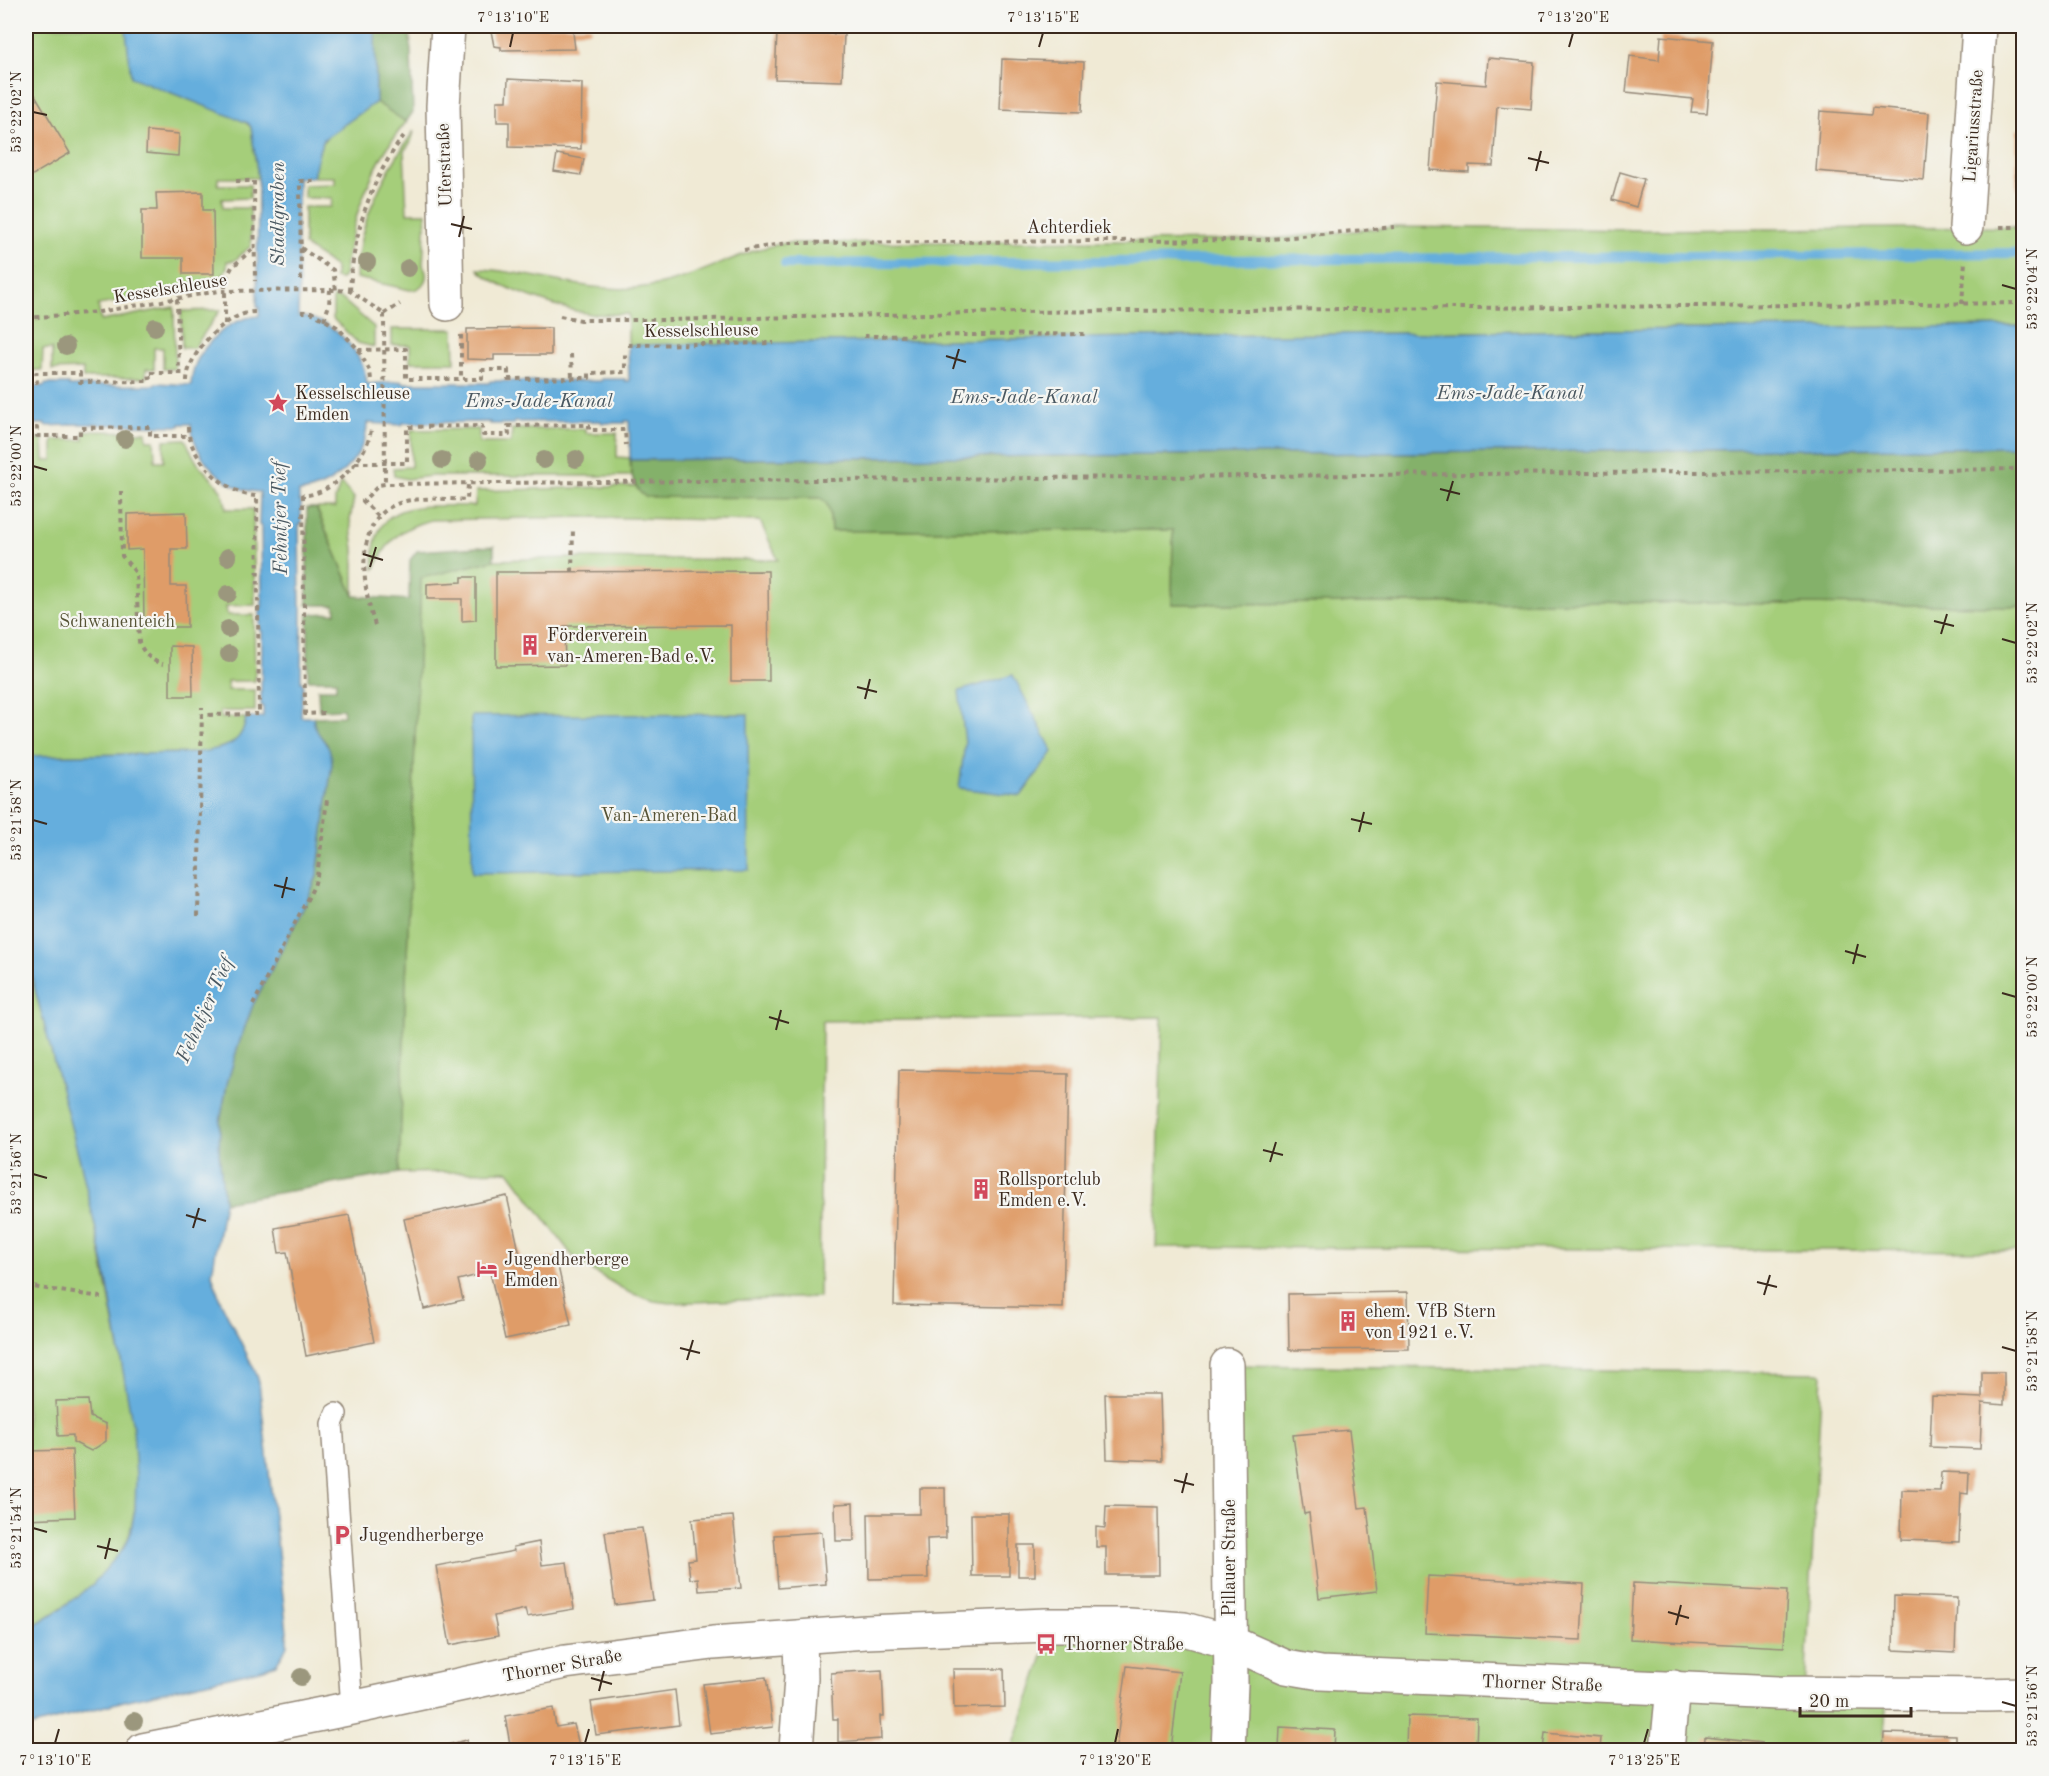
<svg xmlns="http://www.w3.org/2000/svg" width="2049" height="1776" font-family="'Old Standard TT',serif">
<rect width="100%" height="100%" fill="#f6f6f2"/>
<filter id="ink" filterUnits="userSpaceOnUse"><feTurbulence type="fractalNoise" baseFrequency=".0167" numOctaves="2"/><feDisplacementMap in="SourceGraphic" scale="12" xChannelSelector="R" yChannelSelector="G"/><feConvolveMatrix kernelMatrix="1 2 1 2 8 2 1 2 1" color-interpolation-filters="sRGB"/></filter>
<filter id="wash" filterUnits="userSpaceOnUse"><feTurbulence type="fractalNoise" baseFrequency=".008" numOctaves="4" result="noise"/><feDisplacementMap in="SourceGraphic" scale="24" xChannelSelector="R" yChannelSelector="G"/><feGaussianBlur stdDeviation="1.35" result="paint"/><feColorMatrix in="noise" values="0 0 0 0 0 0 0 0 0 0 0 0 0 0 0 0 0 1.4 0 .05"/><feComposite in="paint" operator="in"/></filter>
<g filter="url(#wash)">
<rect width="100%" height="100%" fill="#f0ead5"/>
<g fill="#a5ce7a" stroke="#707c4c" stroke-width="1.5">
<polygon points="26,26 186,26 127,31 251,127 258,178 218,178 218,185 250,185 250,198 222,199 223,208 250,208 251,246 234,261 227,261 227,267 218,284 98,305 101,321 174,307 175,369 163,369 163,348 154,348 154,369 146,369 146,378 83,378 83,369 52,370 52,349 43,349 42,370 33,370 33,379 26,379"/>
<path d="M376 102 406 122C370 165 351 221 344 276L341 279 335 278V267L304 245V207H331L332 198H304V185L335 184V177H313L320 148 327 136Z"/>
<path d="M414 131 411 142 404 151 407 213H426L423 265C431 277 423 290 410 290L356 278C357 224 383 174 414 131Z"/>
<path d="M1394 227 1647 230 2023 227 2024 326 1601 330 628 345V314C616 314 603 315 591 314 570 311 489 286 478 269 538 271 591 297 652 286 699 278 740 249 788 243L1261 240Z"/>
<polygon points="333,297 343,300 374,327 374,347 358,343 333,319"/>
<polygon points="220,310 194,348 182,348 181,311"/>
<polygon points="392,329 454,329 455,362 410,362 410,345 392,345"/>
<polygon points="479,429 479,443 511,443 512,429 586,429 586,433 617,433 617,457 630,458 633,476 431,476 407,479 394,476 393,468 411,467 411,430"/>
<path d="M26 431H33L34 439 43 440 44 461 53 460V440H84V431L146 432 147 440H154L155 461H164V440L185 439C190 448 193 458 199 465 212 480 225 488 226 509H253L255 605 226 606 227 615H254L255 681H227L228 690H255V711H220L221 718H246L245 726 238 739 232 744 209 751 194 753 26 756Z"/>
<polygon points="341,483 354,498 350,520 354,549 354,596 317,509 307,508 335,508 335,499"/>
<path d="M636 486 638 490 821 498C833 506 829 518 831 531L1173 530 1172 604 1575 602 2023 606V1251L1156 1247 1162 1017 822 1021 819 1297 670 1303 654 1301 628 1292 583 1265 571 1254 509 1171 399 1173 421 578 494 560 572 558 778 560 760 521 589 517 431 520C399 528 387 541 374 570 368 497 421 506 475 506L476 491Z"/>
<path d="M26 955C44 1026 65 1095 82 1166 96 1225 107 1284 118 1344 129 1400 145 1462 133 1519 131 1527 130 1535 127 1541 106 1582 64 1607 26 1630Z"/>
<polygon points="1227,1365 1822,1373 1805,1691 1887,1694 1883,1750 1012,1750 1053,1626 1230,1642"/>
</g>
<g fill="#84b16a" stroke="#606e44" stroke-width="1.5">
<polygon points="375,26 410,26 413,112 406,122 376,102"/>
<path d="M2023 447V606L1575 602 1172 604 1173 530 831 531C830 518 832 506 821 498L646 497C635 492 630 472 630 460Z"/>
<polygon points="307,508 316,508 354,596 409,600 410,560 417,551 494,546 494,560 421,578 399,1173 224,1202 219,1152 220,1122 227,1084 238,1046 253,1005 307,901 317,876 332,763 327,744 315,729 313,717 344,716 343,709 319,710 318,689 336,689 336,680 308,680 308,614 336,613 335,605 307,605"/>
</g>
<g fill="#65aedd" stroke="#506c7e" stroke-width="1.5">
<path d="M186 26H375L376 102 324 139 320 148 313 177 296 178 298 181V205L296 206 299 283 298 316C331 318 364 351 367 384L402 381V383H489L490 381H601V379H625V381H629L628 345 1601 330 2023 326V447L630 460 629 421H625V423H602L601 421 514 422V424H490V422L403 423 402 425 367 423C367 457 332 489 299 492V501H301V525H299L300 606 302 607 301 682 303 683 301 717H313C315 739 332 741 332 763L317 876 307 901 253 1005 238 1046 227 1084 220 1122 219 1152 224 1202 212 1274 220 1300 257 1375 259 1383 287 1632V1645L282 1655 276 1664 264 1669 124 1701 26 1728V1630L59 1610 93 1584 123 1549 130 1535 135 1509 136 1478 133 1428 106 1274 81 1165 26 955V756L194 753C219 749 242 748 246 718L263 717V707L261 706 262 631H260V607H262L261 526 259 525 260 492C225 491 194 458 191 424H180V426L70 424 69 425 45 426V424H26V386H44L45 384H69V386L155 385 156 383 191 385C192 352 226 318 259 316V307H257L258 178 251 127 248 123 131 77 126 31Z"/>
<polygon points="1013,675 1053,752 1021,796 959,788 965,743 959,691"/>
<polygon points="748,714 749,870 472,873 471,716"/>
</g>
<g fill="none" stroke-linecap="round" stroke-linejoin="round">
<polyline stroke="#65aedd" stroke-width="10" points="785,264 2024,253"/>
</g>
<g id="blocks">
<g fill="#df9c67">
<polygon points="490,26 590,26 591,31 573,32 575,49 501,50 501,47 494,46"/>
<polygon points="725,26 749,26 749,31 725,30"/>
<polygon points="777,32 844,34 842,81 775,79"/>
<polygon points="1661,36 1713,41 1707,113 1691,112 1693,99 1626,92 1630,56 1659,60"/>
<polygon points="1488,58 1534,62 1531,109 1497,106 1493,166 1469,165 1469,172 1430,170 1437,81 1486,85"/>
<polygon points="1002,59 1084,62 1082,112 1000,109"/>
<polygon points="508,79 582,83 581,149 509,147 509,122 497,122 497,101 507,101"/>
<polygon points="26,80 70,153 26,179"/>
<polygon points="1872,108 1929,113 1924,180 1816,171 1820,111 1871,115"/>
<polygon points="2017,129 2024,130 2024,189 2016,189"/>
<polygon points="147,131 179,134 178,156 146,153"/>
<polygon points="557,154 584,159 581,175 554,171"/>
<polygon points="1620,172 1644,179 1636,207 1612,200"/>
<polygon points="203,192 203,210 213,210 214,274 183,274 183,258 142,258 142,210 157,210 156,193"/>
<polygon points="551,328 551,355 494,355 494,360 467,359 467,329"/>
<polygon points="186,512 187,549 171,549 171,586 186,586 187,627 144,627 143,549 127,550 127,514"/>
<polygon points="768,571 769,681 731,681 731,625 564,626 565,665 496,666 496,572"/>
<polygon points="462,577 476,577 476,620 462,621 462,599 427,599 427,584 462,582"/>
<polygon points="170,646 192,647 193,696 170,696"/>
<polygon points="899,1070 1068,1074 1063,1308 894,1305"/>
<polygon points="507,1196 522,1265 556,1257 571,1325 505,1339 490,1272 458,1280 463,1300 424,1309 404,1219"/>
<polygon points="349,1215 374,1342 306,1356 287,1252 279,1253 275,1228"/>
<polygon points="1408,1292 1409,1349 1289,1350 1288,1294"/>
<polygon points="1982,1372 2004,1372 2004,1405 1982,1403 1980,1449 1930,1447 1932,1396 1982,1398"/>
<polygon points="1105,1394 1160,1394 1162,1461 1107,1459"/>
<polygon points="88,1400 90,1417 106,1424 106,1441 91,1451 73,1442 73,1435 58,1436 56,1401"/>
<polygon points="1349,1430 1359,1508 1367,1507 1377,1591 1319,1598 1309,1513 1304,1514 1293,1435"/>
<polygon points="72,1450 75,1517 26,1519 26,1451"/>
<polygon points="1941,1472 1969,1473 1968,1494 1961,1493 1959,1542 1901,1540 1902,1490 1940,1491"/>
<polygon points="920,1488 945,1488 946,1538 927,1539 928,1578 869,1579 868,1514 920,1514"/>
<polygon points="853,1503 854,1541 836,1541 835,1504"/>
<polygon points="1106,1506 1158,1507 1159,1575 1106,1575 1106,1547 1096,1547 1096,1527 1105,1528"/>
<polygon points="971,1514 1009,1514 1009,1576 972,1576"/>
<polygon points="733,1516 741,1588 699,1591 698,1578 690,1579 688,1560 696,1559 692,1519"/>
<polygon points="642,1528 653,1600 615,1605 605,1532"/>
<polygon points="822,1532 826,1584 778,1588 774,1535"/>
<polygon points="539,1542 542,1565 567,1562 574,1609 527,1617 525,1609 494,1616 498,1636 450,1645 436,1566 514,1551 513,1547"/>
<rect x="1018" y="1545" width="17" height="31"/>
<polygon points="1428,1576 1584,1584 1581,1640 1425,1633"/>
<polygon points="1633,1583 1787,1591 1784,1647 1630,1639"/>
<polygon points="1894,1596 1957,1598 1955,1653 1893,1650"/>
<polygon points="1127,1666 1180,1672 1171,1750 1121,1750 1122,1749 1116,1747"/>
<polygon points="953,1669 1004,1669 1005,1707 954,1708"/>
<polygon points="882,1670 884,1716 880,1716 881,1739 838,1742 838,1719 833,1719 831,1673"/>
<polygon points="766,1677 773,1727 710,1734 703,1684"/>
<polygon points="675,1690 679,1725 596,1735 591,1702"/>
<polygon points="553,1708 556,1727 574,1724 580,1750 511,1750 505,1716"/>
<polygon points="1407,1716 1477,1718 1476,1750 1406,1750"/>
<polygon points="1280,1727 1335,1730 1334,1750 1279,1750"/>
<polygon points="1545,1733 1601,1738 1600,1750 1543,1750"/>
<polygon points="1884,1733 1956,1735 1956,1750 1883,1750"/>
<polygon points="1705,1737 1762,1743 1761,1750 1704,1750"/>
<polygon points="467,1740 469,1750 426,1750"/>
<polygon points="1979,1745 2020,1749 2020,1750 1978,1750"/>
<polygon points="690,1746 727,1746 727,1750 689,1750"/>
</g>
</g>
</g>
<g filter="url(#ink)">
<use href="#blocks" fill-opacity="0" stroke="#968a7a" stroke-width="1.5"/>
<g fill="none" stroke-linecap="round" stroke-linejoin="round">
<g stroke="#968a7a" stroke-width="24">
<polyline id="service" points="336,1414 332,1424 352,1708"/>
</g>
<g stroke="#968a7a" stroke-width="36">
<g id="minor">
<polyline points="1966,227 1979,26"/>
<polyline points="447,304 443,106 448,26"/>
<polyline points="1227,1365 1231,1684 1228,1750"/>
<polyline points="143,1750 352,1708 565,1662 713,1643 866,1632 1047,1625 1129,1625 1184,1629 1230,1642 1286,1667 1321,1673 1778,1693 1986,1695 2024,1694"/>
<polyline points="796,1750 801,1678 800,1637"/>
<polyline points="1667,1750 1673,1687"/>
</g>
</g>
<g stroke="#968a7a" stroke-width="4" stroke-dasharray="4.5 4.5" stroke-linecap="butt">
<polyline points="236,181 254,181 255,281"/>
<polyline points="2000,227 2024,227"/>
<polyline points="301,248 333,270 336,290"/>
<polyline points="744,250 788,243 1261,240 1394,227"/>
<polyline points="301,280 300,181 318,181"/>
<path d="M350 291C353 234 370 179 406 133"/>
<polyline points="177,299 179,373"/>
<polyline points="1962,304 1965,261"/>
<polyline points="301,312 311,312 337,327 357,348 370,371 371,380"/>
<polyline points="384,314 385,484"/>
<polyline points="384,314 400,304"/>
<polyline points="560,316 581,320 667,320 1016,312 2024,303"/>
<polyline points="26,318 99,312 219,291 336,290 350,291 384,314"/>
<polyline points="324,320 329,305 330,290"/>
<polyline points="225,324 225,281 232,267 254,248"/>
<polyline points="461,335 461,379"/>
<polyline points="864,336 1086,334"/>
<polyline points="628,345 774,343"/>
<polyline points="358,350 406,349 406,379 482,379 482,370 508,370 508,379 589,378 589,373 625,372 625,353"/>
<polyline points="571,354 572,378"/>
<path d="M187 381C187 353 227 312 255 312"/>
<polyline points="26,382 37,382 36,373 80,373 80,382 150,381 149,373 187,373"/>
<path d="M188 427C188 457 227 496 257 496L259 714 202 715"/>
<polyline points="26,428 37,428 37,436 80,436 80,428 150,427 150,436 188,436"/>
<polyline points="355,463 407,463 407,427 482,426 483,435 509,435 508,426 589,425 589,430 625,430 626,445"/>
<path d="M121 491 122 556 136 573 139 642C144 654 151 661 163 664"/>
<polyline points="378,516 363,501 379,485 385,484 2024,469"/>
<polyline points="572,572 573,529"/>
<path d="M375 625C361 585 352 513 406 501 426 497 447 499 467 500L468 484"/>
<path d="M324 713 305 714 303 495C331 497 371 454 371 427"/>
<polyline points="198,916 202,707"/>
<polyline points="253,1005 314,886 317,876 327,800"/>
<polyline points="26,1286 101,1297"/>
</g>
<use href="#service" stroke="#fff" stroke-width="21"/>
<use href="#minor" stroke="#fff" stroke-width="33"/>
</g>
<g fill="#9b977d">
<circle cx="367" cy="262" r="9"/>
<circle cx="408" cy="268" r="9"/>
<circle cx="155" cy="327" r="9"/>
<circle cx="66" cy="346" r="9"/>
<circle cx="125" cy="439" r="9"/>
<circle cx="576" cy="459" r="9"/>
<circle cx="442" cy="460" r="9"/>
<circle cx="479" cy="460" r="9"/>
<circle cx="544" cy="460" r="9"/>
<circle cx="228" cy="557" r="9"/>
<circle cx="228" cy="594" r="9"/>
<circle cx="228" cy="629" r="9"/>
<circle cx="229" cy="654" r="9"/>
<circle cx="301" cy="1677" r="9"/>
<circle cx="134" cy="1721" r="9"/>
</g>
</g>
<path fill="none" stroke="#3b2a1e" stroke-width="2" d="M510 47 513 33M1039 47 1043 33M1569 47 1573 33M33 112 47 115M1528 158 1549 163M1536 171 1541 151M451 224 472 229M459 237 464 216M2002 285 2016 289M946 356 966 362M953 369 959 349M33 466 47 470M1440 489 1460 494M1447 501 1453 481M363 554 383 560M370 567 376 547M1934 621 1954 626M1941 634 1947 614M2002 639 2016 643M857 687 877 692M865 699 870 679M1351 819 1372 824M33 820 47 824M1359 832 1364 812M274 885 295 890M282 898 287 877M1845 951 1866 957M1853 964 1858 944M2002 993 2016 997M769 1017 789 1023M776 1030 781 1010M1263 1150 1283 1155M1270 1162 1276 1142M33 1174 47 1178M186 1215 206 1221M193 1228 199 1208M1757 1282 1777 1287M1764 1295 1770 1275M2002 1347 2016 1351M680 1348 700 1353M687 1360 693 1340M1174 1480 1194 1485M1182 1493 1187 1473M33 1528 47 1532M97 1546 118 1551M105 1559 110 1538M1668 1612 1689 1618M1676 1625 1681 1605M591 1678 612 1684M599 1691 604 1671M2002 1702 2016 1706M55 1743 59 1729M585 1743 589 1729M1115 1743 1118 1729M1644 1743 1648 1729"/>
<defs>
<g id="sight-bare" transform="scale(1.62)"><path d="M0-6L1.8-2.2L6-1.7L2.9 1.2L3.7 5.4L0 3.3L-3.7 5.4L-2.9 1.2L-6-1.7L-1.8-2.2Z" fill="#d1495b" stroke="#f6f6f2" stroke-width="2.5" paint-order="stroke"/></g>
<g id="building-bare" transform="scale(1.62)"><path d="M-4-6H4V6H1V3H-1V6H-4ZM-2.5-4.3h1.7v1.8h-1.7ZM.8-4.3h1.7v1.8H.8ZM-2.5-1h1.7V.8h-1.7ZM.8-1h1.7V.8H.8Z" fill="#d1495b" stroke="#f6f6f2" stroke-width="2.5" paint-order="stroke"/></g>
<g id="hotel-bare" transform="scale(1.62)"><path d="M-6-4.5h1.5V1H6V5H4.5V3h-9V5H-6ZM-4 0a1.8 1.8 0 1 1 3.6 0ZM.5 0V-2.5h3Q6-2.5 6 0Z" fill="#d1495b" stroke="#f6f6f2" stroke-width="2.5" paint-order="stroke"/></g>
<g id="parking-bare" transform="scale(1.62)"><path d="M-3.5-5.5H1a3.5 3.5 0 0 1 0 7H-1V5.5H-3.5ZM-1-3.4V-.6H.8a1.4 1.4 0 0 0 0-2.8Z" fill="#d1495b" stroke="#f6f6f2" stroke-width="2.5" paint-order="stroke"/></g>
<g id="bus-bare" transform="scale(1.62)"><path d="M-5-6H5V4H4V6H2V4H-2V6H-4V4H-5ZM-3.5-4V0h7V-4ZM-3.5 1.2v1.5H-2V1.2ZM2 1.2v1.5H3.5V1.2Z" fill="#d1495b" stroke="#f6f6f2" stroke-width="2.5" paint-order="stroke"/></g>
</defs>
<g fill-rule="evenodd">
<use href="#sight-bare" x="278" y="403"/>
<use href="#building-bare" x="530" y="645"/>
<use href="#building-bare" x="981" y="1189"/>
<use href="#hotel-bare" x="487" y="1269"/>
<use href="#building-bare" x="1348" y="1321"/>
<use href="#parking-bare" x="342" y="1535"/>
<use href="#bus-bare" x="1046" y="1644"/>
</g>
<g text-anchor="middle" stroke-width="4.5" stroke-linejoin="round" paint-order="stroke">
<g font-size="18" fill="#3b2a1e" stroke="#f6f6f2">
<text transform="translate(1973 126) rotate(-86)" y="6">Ligariusstraße</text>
<text transform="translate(444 165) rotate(-92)" y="6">Uferstraße</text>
<text x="1069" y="233">Achterdiek</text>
<text transform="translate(170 288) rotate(-9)" y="6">Kesselschleuse</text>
<text transform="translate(701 330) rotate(-1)" y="6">Kesselschleuse</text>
<text transform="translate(1229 1558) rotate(-90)" y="6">Pillauer Straße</text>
<text transform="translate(562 1665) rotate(-10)" y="6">Thorner Straße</text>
<text transform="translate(1542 1683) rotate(2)" y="6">Thorner Straße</text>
</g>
<g font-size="18" fill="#3b2a1e" stroke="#f6f6f2" text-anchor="start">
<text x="295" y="399">Kesselschleuse<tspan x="295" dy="21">Emden</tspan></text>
<text x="547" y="641">Förderverein<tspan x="547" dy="21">van-Ameren-Bad e.V.</tspan></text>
<text x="998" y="1185">Rollsportclub<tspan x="998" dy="21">Emden e.V.</tspan></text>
<text x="504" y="1265">Jugendherberge<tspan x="504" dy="21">Emden</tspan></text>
<text x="1365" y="1317">ehem. VfB Stern<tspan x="1365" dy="21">von 1921 e.V.</tspan></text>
<text x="359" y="1541">Jugendherberge</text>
<text x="1063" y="1650">Thorner Straße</text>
</g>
<g font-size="18" fill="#565335" stroke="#f6f6f2">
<text x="117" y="627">Schwanenteich</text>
<text x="669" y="821">Van-Ameren-Bad</text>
</g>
<g font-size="20" font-style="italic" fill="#4a5861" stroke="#f6f6f2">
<text transform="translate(277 214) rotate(-90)" y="7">Stadtgraben</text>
<text x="1510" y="399">Ems-Jade-Kanal</text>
<text x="1024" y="403">Ems-Jade-Kanal</text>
<text x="539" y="407">Ems-Jade-Kanal</text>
<text transform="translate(279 518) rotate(-91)" y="7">Fehntjer Tief</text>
<text transform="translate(204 1009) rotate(-66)" y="7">Fehntjer Tief</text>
</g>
</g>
<rect width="2049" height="1776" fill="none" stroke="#f6f6f2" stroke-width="66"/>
<path d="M1800 1707v9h111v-9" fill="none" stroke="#3b2a1e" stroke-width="3"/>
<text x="1809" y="1707" font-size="18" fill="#3b2a1e" stroke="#f6f6f2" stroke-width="4.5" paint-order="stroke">20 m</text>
<rect x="33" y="33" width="1983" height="1710" fill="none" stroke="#3b2a1e" stroke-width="2"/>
<g font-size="15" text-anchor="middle" fill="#3b2a1e">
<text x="513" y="22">7°13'10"E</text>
<text x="1043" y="22">7°13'15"E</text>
<text x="1573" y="22">7°13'20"E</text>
<text transform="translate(16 112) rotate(-90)" y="5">53°22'02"N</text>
<text transform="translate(2032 289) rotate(-90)" y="5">53°22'04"N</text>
<text transform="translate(16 466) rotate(-90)" y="5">53°22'00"N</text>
<text transform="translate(2032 643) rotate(-90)" y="5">53°22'02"N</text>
<text transform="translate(16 820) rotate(-90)" y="5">53°21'58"N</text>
<text transform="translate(2032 997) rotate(-90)" y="5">53°22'00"N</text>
<text transform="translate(16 1174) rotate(-90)" y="5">53°21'56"N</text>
<text transform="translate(2032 1351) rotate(-90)" y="5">53°21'58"N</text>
<text transform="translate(16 1528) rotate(-90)" y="5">53°21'54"N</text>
<text transform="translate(2032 1706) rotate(-90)" y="5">53°21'56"N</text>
<text x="55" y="1765">7°13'10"E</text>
<text x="585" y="1765">7°13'15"E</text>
<text x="1115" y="1765">7°13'20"E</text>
<text x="1644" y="1765">7°13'25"E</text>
</g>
</svg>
